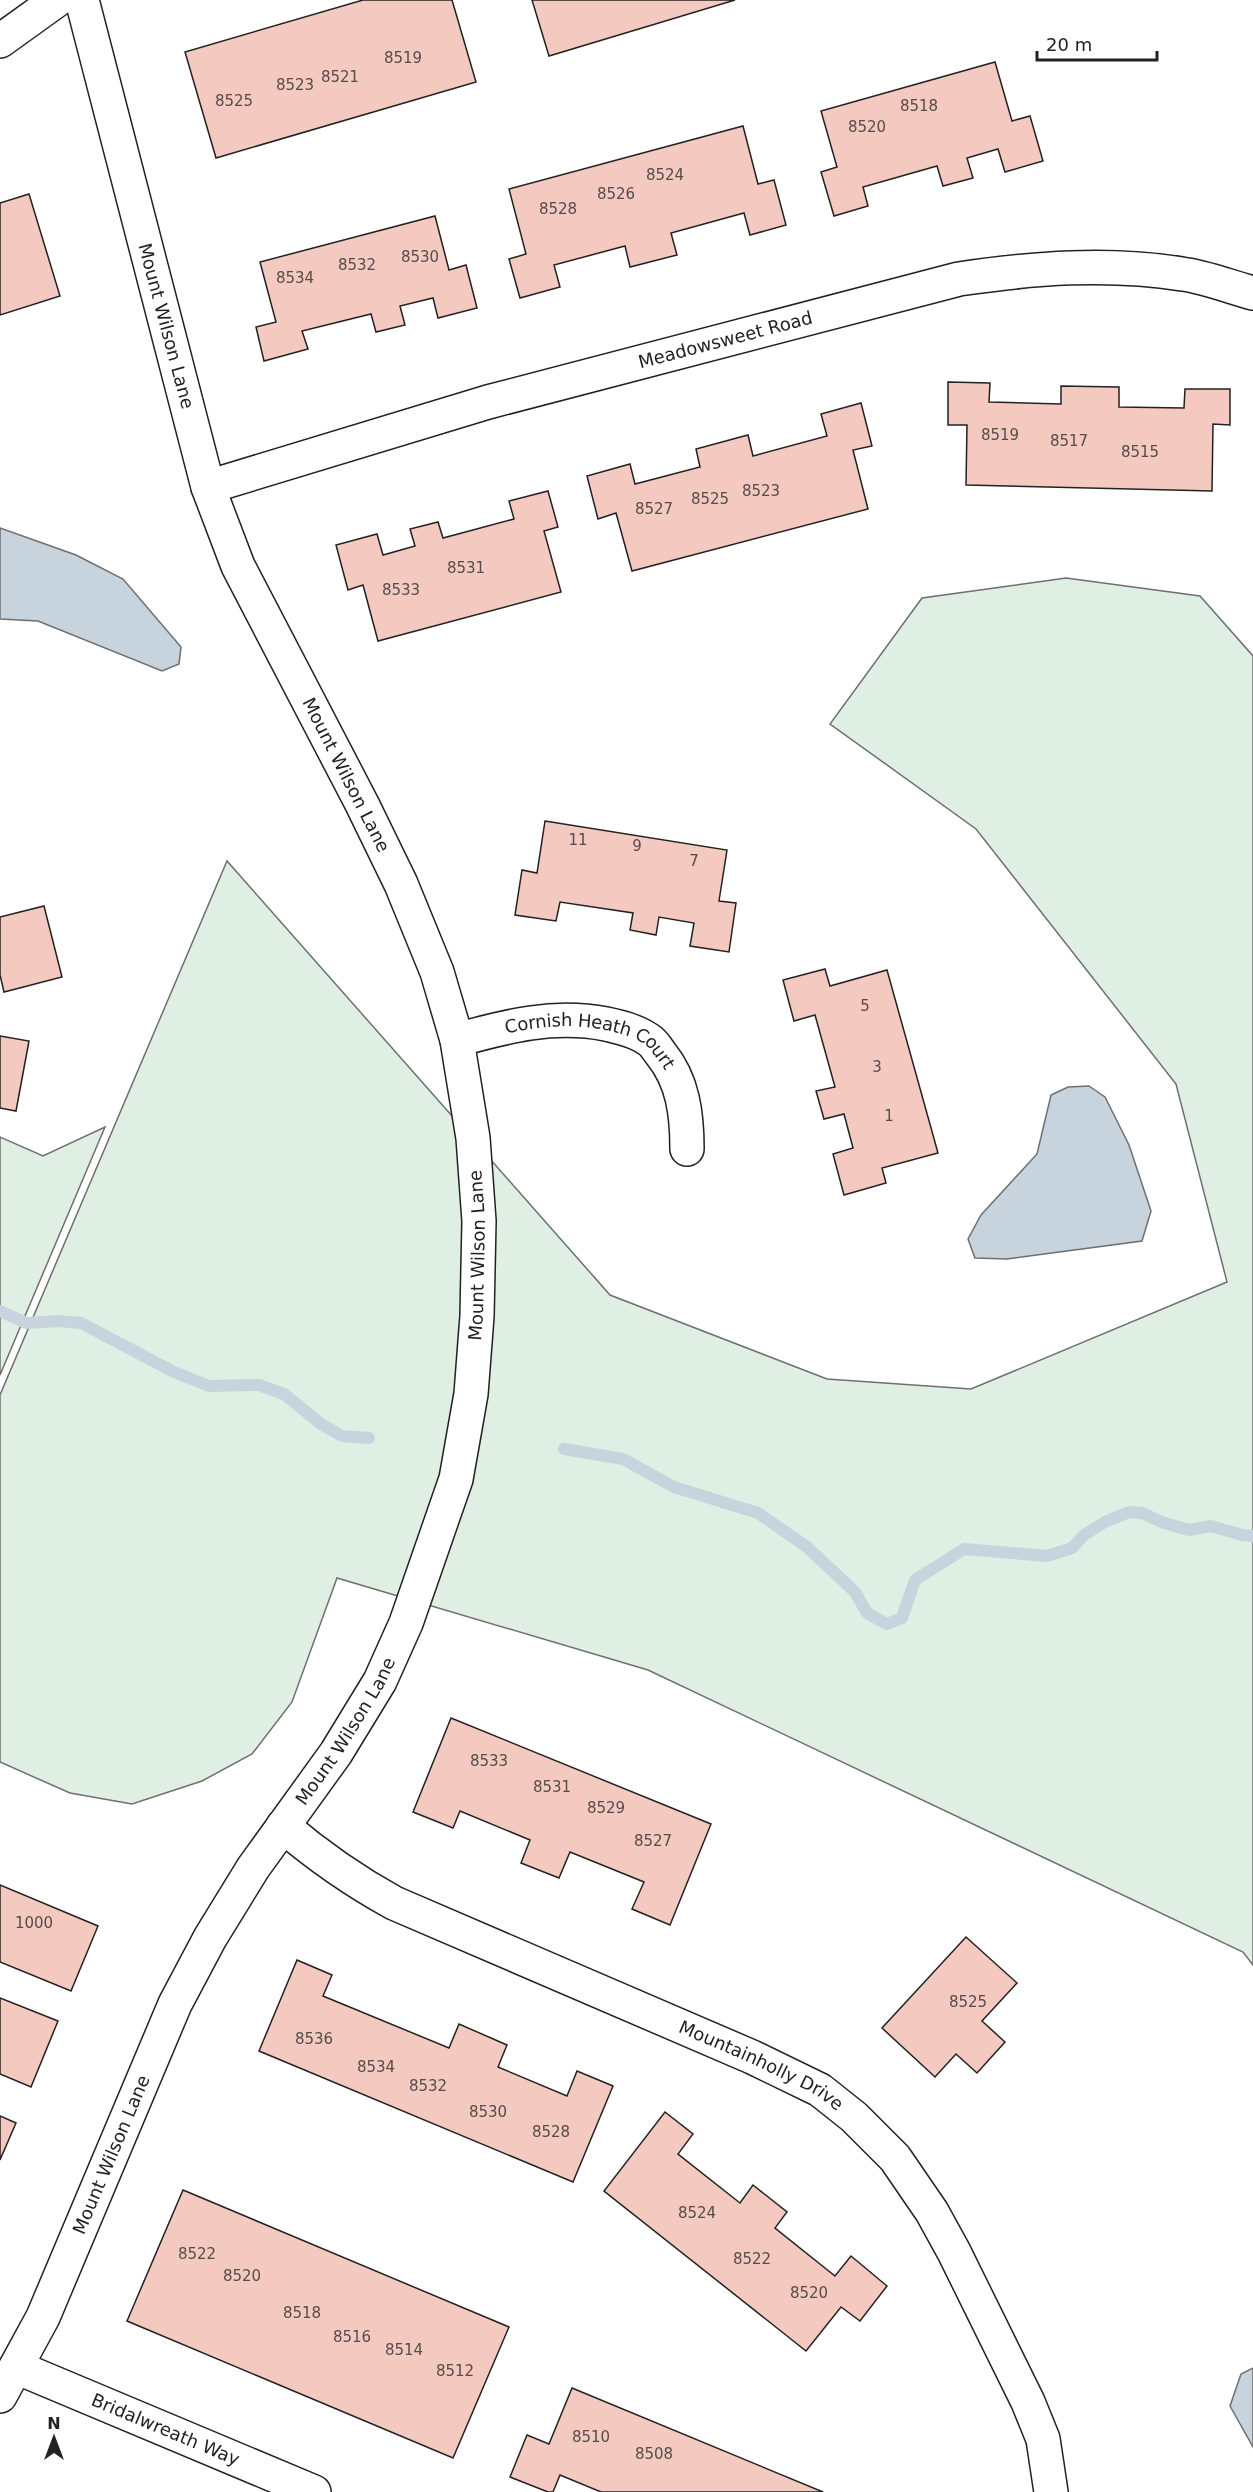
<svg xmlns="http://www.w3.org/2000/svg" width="1253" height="2492" font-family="'DejaVu Sans',sans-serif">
<rect width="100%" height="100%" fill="#fff"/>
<g fill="#e0efe3" stroke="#6f6f6f" stroke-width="1.5">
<polygon points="1066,578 1200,596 1253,656 1253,1965 1243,1952 648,1670 337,1578 292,1702 252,1754 202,1781 132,1804 70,1793 0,1762 0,1395 227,861 610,1295 827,1379 971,1389 1227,1282 1176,1084 976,829 830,724 922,598"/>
<polygon points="105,1127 0,1375 0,1137 43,1156"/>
</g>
<g fill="#c7d3dd" stroke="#6f6f6f" stroke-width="1.5">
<polygon points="0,528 76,555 123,579 181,647 179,664 162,671 38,621 0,619"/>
<polygon points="1089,1086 1105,1097 1129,1145 1151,1211 1142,1241 1007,1259 975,1258 968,1239 981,1215 1037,1154 1051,1095 1068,1087"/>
<polygon points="1253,2368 1253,2447 1230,2406 1241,2374"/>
</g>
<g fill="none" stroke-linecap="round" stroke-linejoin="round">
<g stroke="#c7d3dd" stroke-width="12">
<polyline points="0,1311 26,1323 59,1321 81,1323 174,1372 209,1386 259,1385 284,1394 321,1424 342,1436 369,1438"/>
<polyline points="564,1449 623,1459 674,1487 758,1513 807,1547 855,1592 867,1613 887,1624 902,1618 915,1580 964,1549 1047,1556 1072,1548 1084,1535 1105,1522 1129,1512 1142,1513 1164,1523 1189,1530 1211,1526 1242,1535 1253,1536"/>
</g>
</g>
<g fill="#f3c9c0" stroke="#222" stroke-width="1.5">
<polygon points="363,0 452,0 476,82 216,158 185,52"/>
<polygon points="532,0 735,0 549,56"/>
<polygon points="995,62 1012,121 1030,116 1043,161 1005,172 998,149 967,158 973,178 943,186 937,166 863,187 868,206 834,216 821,172 837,167 821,111"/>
<polygon points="743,126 758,184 774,180 786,225 750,235 744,213 671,233 677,255 630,267 625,246 554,265 560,287 520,298 509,259 526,254 509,189"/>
<polygon points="29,194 60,296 0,315 0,203"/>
<polygon points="435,216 449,270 466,265 477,308 438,318 433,298 400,306 405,325 376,332 371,314 302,331 308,349 264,361 256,327 276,322 260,262"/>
<polygon points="948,382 990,383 989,402 1061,404 1061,386 1119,387 1119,407 1184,408 1185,389 1230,389 1230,425 1213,424 1212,491 966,485 967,425 948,425"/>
<polygon points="861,403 872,446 853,450 868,509 632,571 616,513 598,519 587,476 630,464 635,484 700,467 696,449 748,435 753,456 827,436 821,414"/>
<polygon points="548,491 558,527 544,531 561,592 378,641 363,585 348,590 336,545 377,534 383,555 415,546 410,529 438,522 443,538 514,519 509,501"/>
<polygon points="545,821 727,850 719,901 736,903 729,952 690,946 694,923 659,917 656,935 630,930 633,913 560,902 556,921 515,915 522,870 537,873"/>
<polygon points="44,906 62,977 4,992 0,975 0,917"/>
<polygon points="825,969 830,986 887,970 938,1153 882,1168 886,1183 844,1195 833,1154 853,1148 844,1114 824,1119 816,1091 835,1087 815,1015 794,1021 783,980"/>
<polygon points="0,1036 29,1041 16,1111 0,1108"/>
<polygon points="451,1718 711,1824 670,1925 632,1909 644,1882 570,1852 559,1878 521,1863 530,1840 460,1811 453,1828 413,1812"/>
<polygon points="0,1885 98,1926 71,1991 0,1962"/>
<polygon points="966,1937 1017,1983 982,2021 1005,2042 977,2073 956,2054 935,2077 882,2028"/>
<polygon points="297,1960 332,1975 323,1996 449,2048 459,2024 507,2045 498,2067 567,2096 577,2071 613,2086 573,2182 259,2051"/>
<polygon points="0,1998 58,2021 31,2087 0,2074"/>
<polygon points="665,2112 693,2134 678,2154 740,2203 753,2185 787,2212 775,2228 835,2276 851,2256 887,2286 860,2321 841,2307 806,2351 604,2191"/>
<polygon points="0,2116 16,2123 0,2160"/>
<polygon points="183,2190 509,2327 453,2458 127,2321"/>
<polygon points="572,2388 823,2492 601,2492 560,2475 553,2492 548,2492 510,2477 527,2435 549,2444"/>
</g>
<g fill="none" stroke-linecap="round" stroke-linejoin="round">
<g stroke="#222" stroke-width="36">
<g id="minor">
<polyline points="0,41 57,0"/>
<path id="s1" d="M208 487 488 402 959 279C1033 268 1108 262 1182 274 1206 277 1230 287 1253 293"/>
<path id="s2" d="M457 1040C507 1026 554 1014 606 1024 620 1027 637 1031 649 1040 654 1043 657 1049 661 1054 683 1081 687 1114 687 1149"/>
<path id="s3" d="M283 1826C318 1856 354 1881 394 1903L752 2057 820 2090 854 2117 895 2158 932 2212 954 2252 1028 2402 1043 2439 1051 2492"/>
<path id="s4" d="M16 2367 314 2492"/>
<path id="s5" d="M0 2396 43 2317 175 2004 210 1938 253 1868 336 1753 380 1681 406 1623 456 1479 471 1394 477 1316 479 1221 473 1138 457 1040 437 972 401 884 362 804 238 566 208 487 82 0"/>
</g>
</g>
<use href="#minor" stroke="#fff" stroke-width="33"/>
</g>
<g text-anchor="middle" stroke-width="4.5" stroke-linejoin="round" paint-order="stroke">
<g font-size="15" fill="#564c4a">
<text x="403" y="63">8519</text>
<text x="340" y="82">8521</text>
<text x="295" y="90">8523</text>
<text x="234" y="106">8525</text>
<text x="919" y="111">8518</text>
<text x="867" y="132">8520</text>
<text x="665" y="180">8524</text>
<text x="616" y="199">8526</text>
<text x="558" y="214">8528</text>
<text x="420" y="262">8530</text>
<text x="357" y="270">8532</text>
<text x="295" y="283">8534</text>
<text x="1000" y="440">8519</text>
<text x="1069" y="446">8517</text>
<text x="1140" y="457">8515</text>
<text x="761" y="496">8523</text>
<text x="710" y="504">8525</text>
<text x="654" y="514">8527</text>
<text x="466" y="573">8531</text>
<text x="401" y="595">8533</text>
<text x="578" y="845">11</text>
<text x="637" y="851">9</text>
<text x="694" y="866">7</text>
<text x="865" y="1011">5</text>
<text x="877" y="1072">3</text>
<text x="889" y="1121">1</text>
<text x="489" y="1766">8533</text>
<text x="552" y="1792">8531</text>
<text x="606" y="1813">8529</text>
<text x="653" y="1846">8527</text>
<text x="34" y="1928">1000</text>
<text x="968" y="2007">8525</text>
<text x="314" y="2044">8536</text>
<text x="376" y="2072">8534</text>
<text x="428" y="2091">8532</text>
<text x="488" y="2117">8530</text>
<text x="551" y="2137">8528</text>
<text x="697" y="2218">8524</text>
<text x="197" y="2259">8522</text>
<text x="752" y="2264">8522</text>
<text x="242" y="2281">8520</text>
<text x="809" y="2298">8520</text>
<text x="302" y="2318">8518</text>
<text x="352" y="2342">8516</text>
<text x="404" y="2355">8514</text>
<text x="455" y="2376">8512</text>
<text x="591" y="2442">8510</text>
<text x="654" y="2459">8508</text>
</g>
<g font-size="18" fill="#222" stroke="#fff">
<text transform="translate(166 326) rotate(75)" y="6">Mount Wilson Lane</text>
<text dy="6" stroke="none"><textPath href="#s1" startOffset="538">Meadowsweet Road</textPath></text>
<text transform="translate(346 775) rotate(63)" y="6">Mount Wilson Lane</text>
<text dy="6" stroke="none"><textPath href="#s2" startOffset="141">Cornish Heath Court</textPath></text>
<text dy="6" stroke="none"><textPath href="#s5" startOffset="1254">Mount Wilson Lane</textPath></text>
<text dy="6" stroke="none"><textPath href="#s5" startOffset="752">Mount Wilson Lane</textPath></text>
<text dy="6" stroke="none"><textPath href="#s3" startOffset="537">Mountainholly Drive</textPath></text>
<text dy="6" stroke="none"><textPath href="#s5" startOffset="266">Mount Wilson Lane</textPath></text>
<text dy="6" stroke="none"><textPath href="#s4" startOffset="162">Bridalwreath Way</textPath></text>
</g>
</g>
<g transform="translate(54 2438)" stroke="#ffffff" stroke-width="4.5" paint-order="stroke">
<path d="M0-4.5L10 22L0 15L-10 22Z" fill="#222222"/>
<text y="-9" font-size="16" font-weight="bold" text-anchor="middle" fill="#222222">N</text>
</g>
<path d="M1037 51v9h120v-9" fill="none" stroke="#222222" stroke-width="3"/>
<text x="1046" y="51" font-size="18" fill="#222222" stroke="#ffffff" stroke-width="4.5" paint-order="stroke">20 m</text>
</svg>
